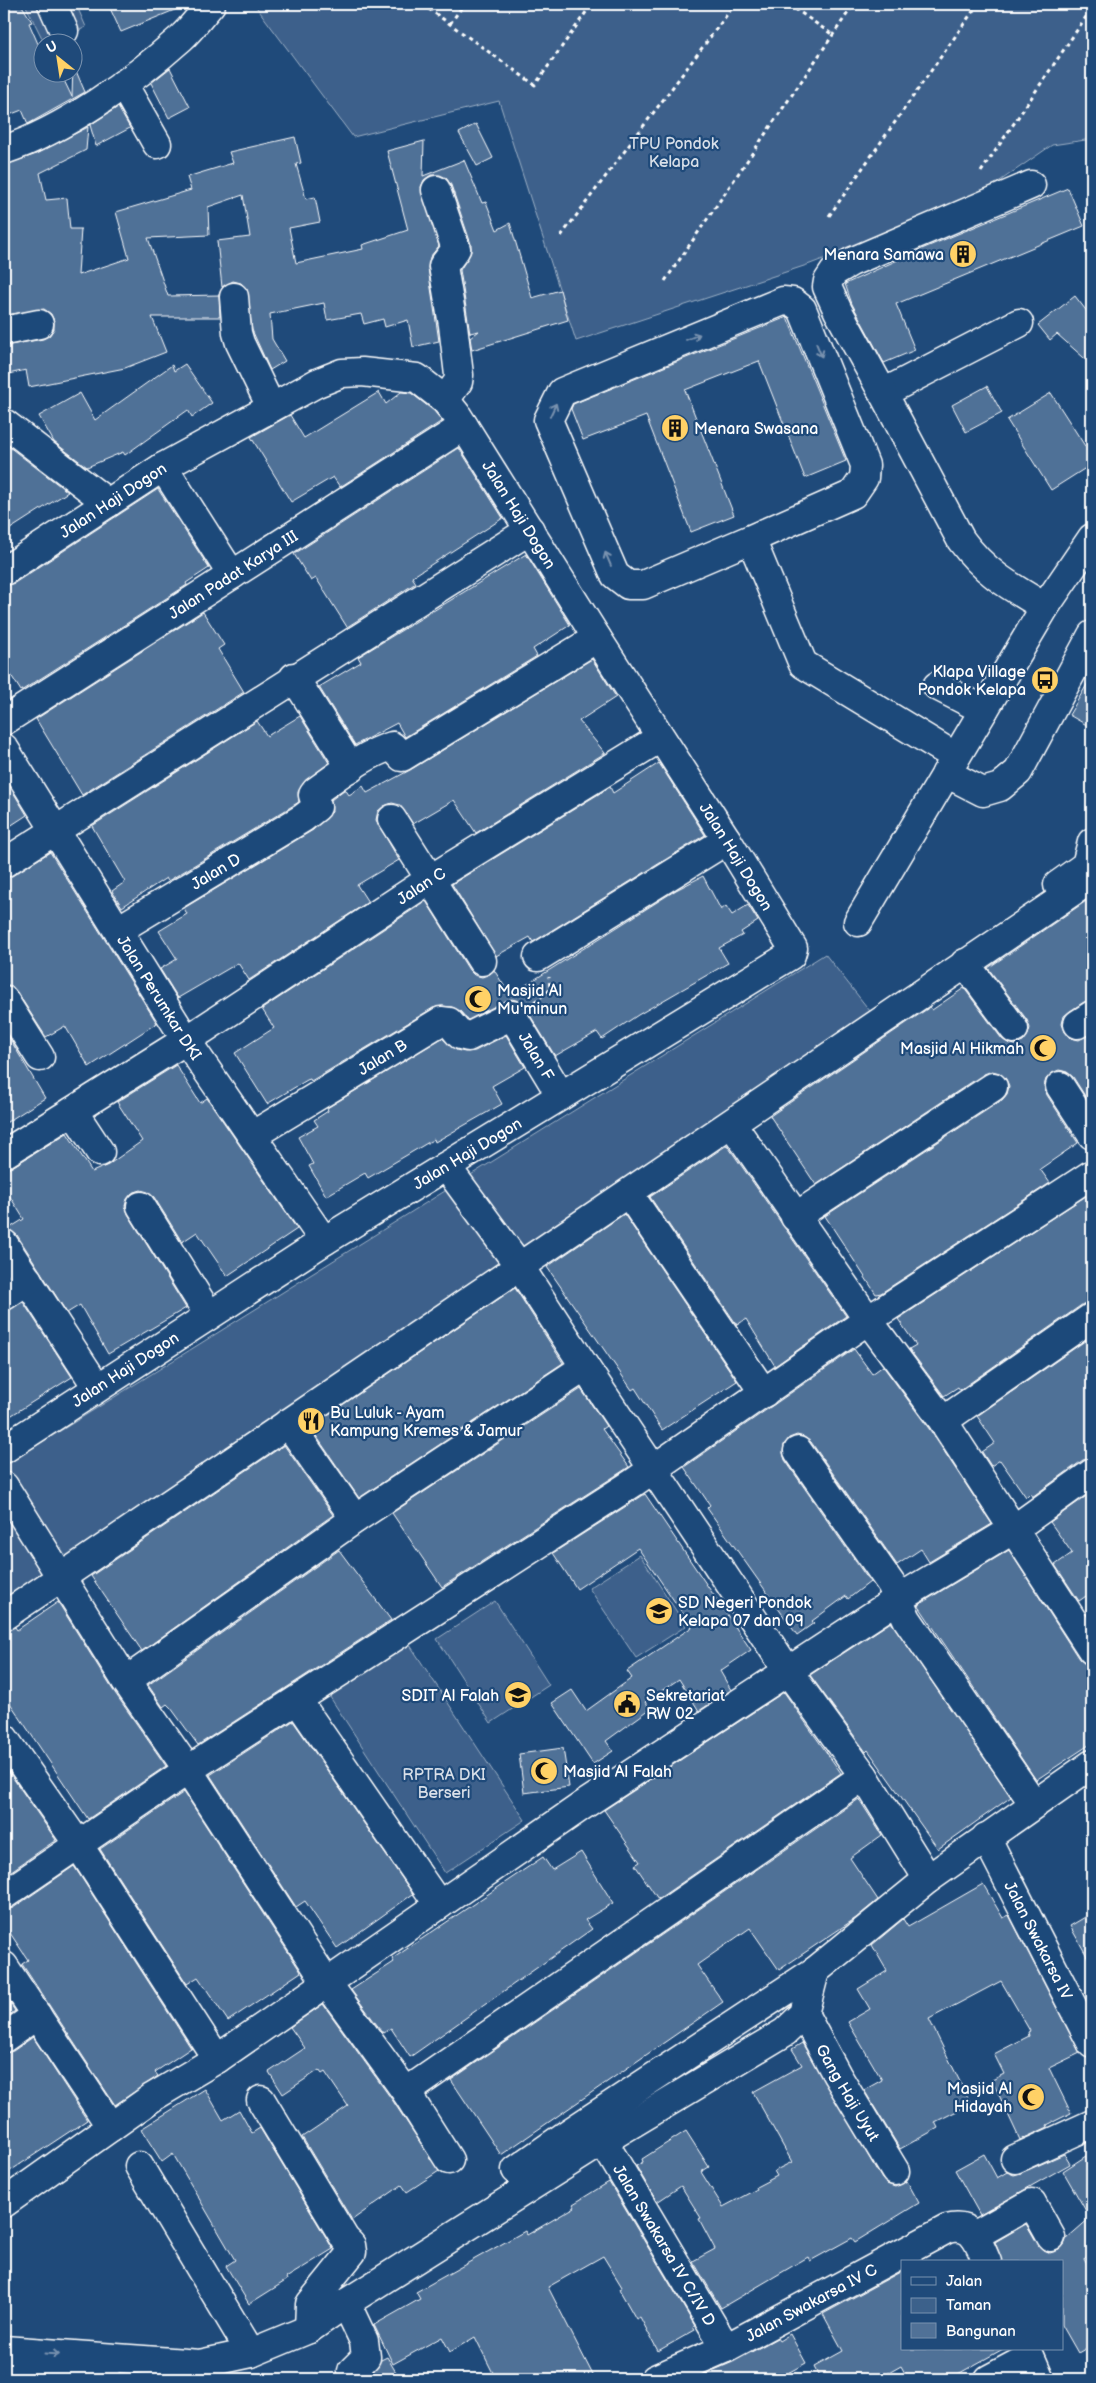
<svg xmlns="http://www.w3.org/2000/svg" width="1096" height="2383" font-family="'Balsamiq Sans',sans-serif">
<rect width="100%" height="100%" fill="#1f4a7a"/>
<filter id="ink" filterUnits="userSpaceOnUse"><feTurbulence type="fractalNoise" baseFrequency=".02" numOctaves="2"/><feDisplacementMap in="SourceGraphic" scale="10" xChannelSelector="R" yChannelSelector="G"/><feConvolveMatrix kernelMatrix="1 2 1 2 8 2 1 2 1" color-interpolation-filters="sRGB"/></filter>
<g filter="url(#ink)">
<g fill="#3c618b" stroke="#9eb0c5">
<polygon points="25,4 76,4 86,27 56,42 44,42"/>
<polygon points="254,4 1092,4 1092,139 1052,145 965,205 810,264 576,341 499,101 353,137"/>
<polygon points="825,954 870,1011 508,1261 4,1600 4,1466"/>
<polygon points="640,1555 686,1626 636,1658 589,1588"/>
<polygon points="495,1601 549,1685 491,1723 437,1639"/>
<polygon points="408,1642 525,1820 445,1873 328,1694"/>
</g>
<g fill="#507197" stroke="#fff">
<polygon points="4,4 21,4 32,22 29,23 42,53 42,72 60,72 72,97 73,64 85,92 28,124 22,110 4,117"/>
<polygon points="108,4 189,4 121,32"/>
<polygon points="170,68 190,107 169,118 151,83"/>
<polygon points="118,107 130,128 96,146 90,125"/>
<polygon points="476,124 493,158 477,166 459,133"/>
<polygon points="88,127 86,150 40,173 46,200 67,198 70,229 81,229 78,275 129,258 116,212 191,190 187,177 233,163 229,152 295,137 301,163 296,164 306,199 315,197 320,222 289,228 296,263 363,249 362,245 408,230 387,151 424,141 423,176 464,160 482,203 486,202 497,230 510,223 532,298 560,290 568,320 472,350 470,338 479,331 470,333 460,270 471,252 471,244 451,185 446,178 440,175 431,175 424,180 421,187 439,246 430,257 428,268 439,341 413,347 408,320 385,327 383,319 364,324 361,314 327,320 324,303 270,314 272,339 285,361 270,370 252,330 247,289 241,283 233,281 222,287 217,241 250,237 243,195 208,207 209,235 148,238 168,296 219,295 220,317 152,317 166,352 125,368 29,387 26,370 4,375 4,346 43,339 49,336 54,329 54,321 51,314 44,309 6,315 4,297 4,165 34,155"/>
<polygon points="1068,188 1084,226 896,304 915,350 884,363 852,304 845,284 924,248"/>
<polygon points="1075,296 1092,318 1092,365 1057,334 1050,340 1038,325"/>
<polygon points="787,317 846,461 805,478 759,361 685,390 734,515 691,532 646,416 583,440 571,409 573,404"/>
<polygon points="185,364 212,403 192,417 188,410 125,455 123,452 87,467 54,442 39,416 80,393 95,420 172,365 174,371"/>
<polygon points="987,386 1002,413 966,432 952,405"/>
<polygon points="379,392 386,404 401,392 411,393 434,411 442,421 340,487 333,477 291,502 251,437 290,415 304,438"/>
<polygon points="1051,393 1092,457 1092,464 1051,490 1007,420"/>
<polygon points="4,443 68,492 4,533"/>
<polygon points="459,448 503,518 412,577 416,583 347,627 316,578 311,581 294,554"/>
<polygon points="158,489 209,568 186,583 187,585 21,691 4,664 4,586 13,584"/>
<polygon points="526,554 570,625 533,649 537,656 405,737 397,723 355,745 319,687 361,662 358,657"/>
<polygon points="203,612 224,645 218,649 244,692 82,795 36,719"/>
<polygon points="592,659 616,697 579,721 605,753 476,833 454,800 413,824 400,805 392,803 384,806 378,811 376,820 399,860 357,885 368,902 249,980 238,963 178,998 160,969 177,959 159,931 187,914 184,908 313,830 332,812 331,800 345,789 349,795 363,786 367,793 410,770"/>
<polygon points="1092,676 1092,728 1069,715"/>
<polygon points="300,716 329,763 304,782 298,792 299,802 168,881 166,878 122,907 112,891 125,882 92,826 257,721 267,736"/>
<polygon points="659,763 705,835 533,942 530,937 496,956 452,884 610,787 613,793"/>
<polygon points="4,777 27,815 4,830"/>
<polygon points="50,852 157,1023 89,1067 65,1026 46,1037 17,992 12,986 4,984 4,878 12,876"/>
<polygon points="703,876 721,910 726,906 732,915 748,905 758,921 741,932 743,935 719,948 728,963 638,1015 602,1039 597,1032 555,1056 525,1007 519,1001 512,999 505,1001 468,1020 460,1011 452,1007 442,1006 433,1008 311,1081 310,1079 307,1080 267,1104 235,1053 274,1028 262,1009 426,901 469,970 474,975 482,977 490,974 494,970 510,995 676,890"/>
<polygon points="1092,897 1092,1000 1084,1002 1070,1011 1064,1016 1062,1024 1065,1032 1071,1038 1079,1040 1092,1033 1092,1107 1073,1077 1067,1072 1059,1070 1052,1073 1046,1079 1044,1086 1047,1095 1078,1143 1040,1169 1050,1183 881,1293 876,1294 825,1216 1002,1100 1007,1094 1009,1086 1006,1079 1000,1073 992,1071 984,1074 816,1185 770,1116 930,1007 932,1010 964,988 1002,1039 1008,1043 1015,1045 1023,1042 1028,1035 1030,1028 1027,1020 988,968"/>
<polygon points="4,1029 45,1098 4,1124"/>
<polygon points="506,1035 525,1067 492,1086 502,1104 435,1142 434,1139 368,1178 365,1173 326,1196 309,1166 313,1164 298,1137 318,1126 314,1120 328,1111 327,1108 442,1038 456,1050 465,1052 475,1051"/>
<polygon points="176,1065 200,1103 207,1098 297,1229 227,1276 197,1232 182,1242 154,1197 148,1192 141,1190 132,1193 127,1199 125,1206 128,1214 186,1308 108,1354 80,1305 67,1313 17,1235 8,1229 24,1219 4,1187 4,1170 12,1167 67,1133 92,1172 108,1165 142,1141 117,1102"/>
<polygon points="727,1145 846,1316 775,1366 746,1319 737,1325 650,1197"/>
<polygon points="1092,1192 1092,1302 1083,1304 960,1390 958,1387 944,1396 909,1349 916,1345 898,1319"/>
<polygon points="624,1214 737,1381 662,1430 635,1388 632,1390 547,1267"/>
<polygon points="515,1288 563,1363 359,1498 310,1427"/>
<polygon points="23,1302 72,1377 4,1420 4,1311"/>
<polygon points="1092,1336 1092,1458 1083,1460 1032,1497 1030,1493 1026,1497 1000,1460 991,1466 982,1452 995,1443 977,1416"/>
<polygon points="854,1349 872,1374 883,1366 930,1430 992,1524 929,1562 921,1549 897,1565 811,1442 804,1437 797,1435 789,1438 784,1445 783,1453 785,1460 870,1582 848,1599 846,1596 812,1621 814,1623 797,1635 707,1508 710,1505 684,1467"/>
<polygon points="581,1389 606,1426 602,1429 629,1467 442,1587 392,1513"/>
<polygon points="284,1445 333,1515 142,1651 91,1576"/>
<polygon points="1092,1492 1092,1592 1079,1601 1055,1565 1072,1553 1050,1522"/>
<polygon points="645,1494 751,1650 720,1671 731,1690 699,1711 679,1679 645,1702 650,1709 606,1741 613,1751 593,1764 552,1703 572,1690 586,1711 632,1678 627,1671 692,1627 638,1548 577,1589 553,1553"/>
<polygon points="339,1550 391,1620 198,1745 171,1708 167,1704 163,1707 148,1685"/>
<polygon points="1009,1550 1079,1659 1085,1664 1092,1666 1092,1743 1036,1780 918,1605"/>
<polygon points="58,1602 113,1690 166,1766 88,1819 4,1694 4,1631 15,1627 17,1630"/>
<polygon points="891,1622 1011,1797 938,1849 868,1750 866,1752 810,1675"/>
<polygon points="784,1692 841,1773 658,1899 635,1865 640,1862 604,1810"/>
<polygon points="293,1721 413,1894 337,1948 305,1901 296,1907 210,1775"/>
<polygon points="563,1748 569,1787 524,1793 519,1754"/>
<polygon points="4,1765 56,1840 4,1876"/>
<polygon points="184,1792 301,1972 228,2021 198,1977 187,1984 100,1849"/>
<polygon points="859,1799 882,1835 850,1858 878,1900 856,1918 779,1970 750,1928 697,1965 723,2002 501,2155 451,2080"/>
<polygon points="581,1852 613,1903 585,1920 592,1929 410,2057 391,2028 383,2033 351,1990 394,1962 392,1959 543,1857 552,1870"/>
<polygon points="74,1866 191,2048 155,2072 158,2076 115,2105 22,1964 28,1960 4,1924 4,1910 13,1908"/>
<polygon points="983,1884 1003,1918 1009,1915 1080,2053 1049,2068 1071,2113 1047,2125 1048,2127 1020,2140 992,2080 1004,2074 994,2054 1029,2036 1028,2032 1030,2031 1001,1981 929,2019 971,2104 935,2122 938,2128 900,2149 864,2090 882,2080 848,2022 870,2009 858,1989 887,1971 872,1945 903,1919 908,1927"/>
<polygon points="1092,1913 1092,1965 1070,1926"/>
<polygon points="4,1994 15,2011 4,2019"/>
<polygon points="323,2004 393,2101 439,2171 407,2192 402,2185 352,2220 302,2137 348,2106 325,2072 322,2074 319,2070 283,2094 269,2072 305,2048 290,2027"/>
<polygon points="33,2037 87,2120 4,2175 4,2053 13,2051"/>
<polygon points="802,2043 882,2179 887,2184 895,2187 907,2181 919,2203 855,2242 852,2238 810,2261 808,2257 721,2308 693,2261 715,2249 699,2219 701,2218 681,2186 657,2202 636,2166 643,2162 642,2159 686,2131 709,2167 701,2172 723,2207 757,2189 756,2187 777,2176 774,2171 792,2162 753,2092 802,2065 792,2049"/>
<polygon points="205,2089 223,2120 239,2110 252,2133 260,2128 333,2249 286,2278 287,2280 249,2304 226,2266 235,2260 173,2154 162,2162 141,2129"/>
<polygon points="1092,2152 1092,2252 1084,2259 1092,2274 1092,2345 1078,2353 1062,2325 1062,2262 1002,2262 995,2242 1026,2224 1043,2250 1050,2253 1059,2250 1064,2245 1067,2238 1090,2218 1063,2171"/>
<polygon points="984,2154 997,2178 1007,2172 1014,2175 1021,2173 1064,2154 1070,2164 980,2215 955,2170"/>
<polygon points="609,2182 695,2326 693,2327 695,2330 658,2351 640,2317 636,2319 619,2289 622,2287 603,2256 548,2287 595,2379 496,2379 475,2337 450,2352 442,2337 393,2364 374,2325 420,2299 416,2292 525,2231 527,2235 575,2207 573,2204"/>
<polygon points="902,2271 902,2349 1003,2349 949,2379 908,2379 901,2366 878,2379 820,2379 814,2367 843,2351 823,2314"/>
<polygon points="790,2334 806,2363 777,2379 693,2379 733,2362 777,2338 779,2341"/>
<polygon points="387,2357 400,2379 372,2379 371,2375 381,2360"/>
</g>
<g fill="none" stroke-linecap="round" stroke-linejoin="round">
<g stroke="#fff" stroke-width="31">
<g id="minor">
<polyline points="52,4 64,31"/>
<polyline points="123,84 157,144"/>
<path d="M4 150C64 130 133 81 181 38 192 28 201 15 211 4"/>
<polyline points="436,190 456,249 443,266 453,325 459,375 458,382 445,400"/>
<polyline points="234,297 237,333 240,343 271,407"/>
<path d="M1019 323 883 393 961 540C985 573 1011 587 1045 607"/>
<polyline points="4,331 39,324"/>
<polyline points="883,393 838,311 827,287 828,281 834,272 851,262 1031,185"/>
<polyline points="4,423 108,503"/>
<polyline points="163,467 232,575"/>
<polyline points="751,539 853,494 864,478 865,465 802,309 793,302 783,301 562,392 548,420 615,575 628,585 643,585 751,539 803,664 956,757"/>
<path id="s1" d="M4 571 163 467 317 383 342 373 362 372 417 378 445 400 457 415 597 638 727 840 793 948 791 955 324 1241 4 1449"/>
<polyline points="294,677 351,768"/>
<polyline points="937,686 984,710 1045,607 1092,538"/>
<path id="s2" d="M4 721 464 426"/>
<path id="s3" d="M4 748 186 1040 324 1241"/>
<polyline points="946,773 983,792 1000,787 1018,772 1092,635"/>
<polyline points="392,819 482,961"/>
<polyline points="4,863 530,530"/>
<polyline points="1058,885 1086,865 1092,842"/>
<polyline points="858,922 984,710"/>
<path id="s4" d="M118 930 303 818 317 807 313 795 316 791C339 775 365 754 392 746L402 757 597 638"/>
<polyline points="538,957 727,840"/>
<polyline points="965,963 1014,1029"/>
<polyline points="4,1000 40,1057"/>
<polyline points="1078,1024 1092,1015"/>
<polyline points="1060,1086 1092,1135"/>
<polyline points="73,1111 100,1152"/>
<polyline points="732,1124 868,1320 943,1421 1092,1650"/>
<path id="s5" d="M253 1135 441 1021 449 1022 460 1035 468 1037 512 1015 561 1096"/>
<path id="s6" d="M4 1154 202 1030 429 880 660 738"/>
<polyline points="446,1166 520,1267 585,1367 788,1671 864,1776 928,1879"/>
<polyline points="629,1194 764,1393"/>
<polyline points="141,1206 209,1315"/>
<polyline points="795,1217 993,1087"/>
<polyline points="4,1244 97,1387"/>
<polyline points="4,1296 28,1280"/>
<polyline points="943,1421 1092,1317"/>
<polyline points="288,1423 355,1519"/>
<polyline points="798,1451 891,1584 907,1619 1034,1804"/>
<polyline points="4,1486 126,1681 188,1770 327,1983 406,2092 449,2160"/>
<polyline points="4,1616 1088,881"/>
<polyline points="126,1681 355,1519 585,1367"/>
<polyline points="298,1701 439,1905"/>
<polyline points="4,1738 78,1844 217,2059"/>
<path id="s7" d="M986 1837 1092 2044"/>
<polyline points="4,1895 188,1770 633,1483 868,1320 1092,1174"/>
<polyline points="4,1966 111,2127"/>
<path id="s8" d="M804 2014 837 2075 895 2171"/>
<polyline points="4,2038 37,2015"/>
<polyline points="406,2092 864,1776"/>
<polyline points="261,2100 345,2239 351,2245 352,2252 310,2304 309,2329"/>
<path id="s9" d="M603 2141 726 2348"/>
<polyline points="1015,2159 1092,2124"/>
<polyline points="139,2166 251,2353"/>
<polyline points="516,2170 569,2133 815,1971 928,1879 1092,1764"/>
<polyline points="4,2203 153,2097 217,2059 582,1806 898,1599 1014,1529 1092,1473"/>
<polyline points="974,2236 1032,2203 1051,2237"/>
<polyline points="346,2303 364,2341 366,2357 352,2371 356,2379"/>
<polyline points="1027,2349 1040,2379"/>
<polyline points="4,2350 200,2364 251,2353 309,2329 346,2303 603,2141 785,2032 804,2014 815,1971"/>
<polyline points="4,2373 106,2379"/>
<path id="s10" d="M655 2379 726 2348 947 2229C973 2222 978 2242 987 2262"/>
<polyline points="989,2379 1030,2357"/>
</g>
</g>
<g stroke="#fff" stroke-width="3" stroke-dasharray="4 4" stroke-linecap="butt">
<polyline points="422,4 535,85 589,8"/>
<polyline points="583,4 589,8 592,4"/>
<polyline points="788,4 833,35"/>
<polyline points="450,24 464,4"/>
<polyline points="981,172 1092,8"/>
<polyline points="829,216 978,4"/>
<polyline points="561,236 735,4"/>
<polyline points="665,281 854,4"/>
<polyline points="534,1002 550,990 549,977"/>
</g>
<use href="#minor" stroke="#1f4a7a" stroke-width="28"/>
</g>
<defs><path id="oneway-shaft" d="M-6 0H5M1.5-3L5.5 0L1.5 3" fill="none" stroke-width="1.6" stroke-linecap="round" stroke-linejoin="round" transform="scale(1.25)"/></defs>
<g stroke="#7992af">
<use href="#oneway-shaft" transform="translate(693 337) rotate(-22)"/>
<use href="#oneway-shaft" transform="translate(819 350) rotate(68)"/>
<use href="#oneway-shaft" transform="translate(553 410) rotate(-65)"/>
<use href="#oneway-shaft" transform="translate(608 559) rotate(-113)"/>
<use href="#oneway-shaft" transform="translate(52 2354) rotate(4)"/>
</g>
</g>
<defs>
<g id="building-disc" transform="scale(1.4375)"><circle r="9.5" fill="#ffd166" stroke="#1f4a7a"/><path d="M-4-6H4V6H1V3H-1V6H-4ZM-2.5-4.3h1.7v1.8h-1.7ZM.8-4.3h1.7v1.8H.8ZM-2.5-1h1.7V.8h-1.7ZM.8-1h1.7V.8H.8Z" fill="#111"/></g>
<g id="bus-disc" transform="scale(1.4375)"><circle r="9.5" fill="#ffd166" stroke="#1f4a7a"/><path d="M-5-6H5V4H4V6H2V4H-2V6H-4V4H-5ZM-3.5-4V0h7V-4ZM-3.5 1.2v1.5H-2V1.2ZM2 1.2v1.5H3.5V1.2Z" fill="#111"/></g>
<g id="mosque-disc" transform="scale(1.4375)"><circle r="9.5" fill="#ffd166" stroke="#1f4a7a"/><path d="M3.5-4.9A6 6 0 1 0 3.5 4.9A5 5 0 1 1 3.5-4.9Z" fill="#111"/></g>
<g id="restaurant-disc" transform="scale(1.4375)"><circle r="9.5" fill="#ffd166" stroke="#1f4a7a"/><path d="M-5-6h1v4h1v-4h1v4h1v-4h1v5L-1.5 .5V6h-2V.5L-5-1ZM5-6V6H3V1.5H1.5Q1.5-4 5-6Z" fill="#111"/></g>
<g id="school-disc" transform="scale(1.4375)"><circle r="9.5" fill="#ffd166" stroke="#1f4a7a"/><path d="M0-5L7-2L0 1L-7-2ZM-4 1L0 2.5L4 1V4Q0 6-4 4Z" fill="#111"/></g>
<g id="civic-disc" transform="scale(1.4375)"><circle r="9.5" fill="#ffd166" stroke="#1f4a7a"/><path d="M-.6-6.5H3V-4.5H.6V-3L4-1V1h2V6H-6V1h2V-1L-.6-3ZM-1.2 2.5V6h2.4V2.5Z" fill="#111"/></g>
</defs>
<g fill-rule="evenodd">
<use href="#building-disc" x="963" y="254"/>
<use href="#building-disc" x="675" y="428"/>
<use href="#bus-disc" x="1045" y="680"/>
<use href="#mosque-disc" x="478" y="999"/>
<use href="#mosque-disc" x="1043" y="1048"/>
<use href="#restaurant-disc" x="311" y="1421"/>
<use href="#school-disc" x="659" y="1611"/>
<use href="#school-disc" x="518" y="1695"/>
<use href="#civic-disc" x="627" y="1704"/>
<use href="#mosque-disc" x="544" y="1771"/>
<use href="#mosque-disc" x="1031" y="2097"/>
</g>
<g text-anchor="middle" stroke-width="4.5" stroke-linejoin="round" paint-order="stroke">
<g font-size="16" fill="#d8dfe8" stroke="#1f4a7a">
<text x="674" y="149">TPU Pondok<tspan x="674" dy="18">Kelapa</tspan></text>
<text x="444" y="1780">RPTRA DKI<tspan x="444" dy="18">Berseri</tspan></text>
</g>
<g font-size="16" fill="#fff" stroke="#1f4a7a" text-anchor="start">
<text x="944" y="260" text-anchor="end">Menara Samawa</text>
<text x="694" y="434">Menara Swasana</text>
<text x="1026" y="677" text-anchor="end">Klapa Village<tspan x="1026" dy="18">Pondok Kelapa</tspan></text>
<text x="497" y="996">Masjid Al<tspan x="497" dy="18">Mu'minun</tspan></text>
<text x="1024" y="1054" text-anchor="end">Masjid Al Hikmah</text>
<text x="330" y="1418">Bu Luluk - Ayam<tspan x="330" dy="18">Kampung Kremes &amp; Jamur</tspan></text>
<text x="678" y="1608">SD Negeri Pondok<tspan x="678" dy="18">Kelapa 07 dan 09</tspan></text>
<text x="499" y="1701" text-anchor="end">SDIT Al Falah</text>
<text x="646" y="1701">Sekretariat<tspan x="646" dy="18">RW 02</tspan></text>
<text x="563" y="1777">Masjid Al Falah</text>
<text x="1012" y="2094" text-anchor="end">Masjid Al<tspan x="1012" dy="18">Hidayah</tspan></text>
</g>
<g font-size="16" fill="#fff" stroke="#1f4a7a">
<text dy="6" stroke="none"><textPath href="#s1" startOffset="130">Jalan Haji Dogon</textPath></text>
<text dy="6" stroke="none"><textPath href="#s1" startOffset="640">Jalan Haji Dogon</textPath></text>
<text dy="6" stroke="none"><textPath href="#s2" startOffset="272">Jalan Padat Karya III</textPath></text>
<text dy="6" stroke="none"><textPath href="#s1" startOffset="1045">Jalan Haji Dogon</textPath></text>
<text dy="6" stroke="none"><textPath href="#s4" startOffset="114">Jalan D</textPath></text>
<text dy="6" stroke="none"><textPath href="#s6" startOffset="496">Jalan C</textPath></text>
<text dy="6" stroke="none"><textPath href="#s3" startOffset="294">Jalan Perumkar DKI</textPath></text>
<text dy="6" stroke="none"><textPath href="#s5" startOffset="350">Jalan F</textPath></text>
<text dy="6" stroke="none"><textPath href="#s5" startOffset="151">Jalan B</textPath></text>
<text transform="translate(467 1153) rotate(-31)" y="6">Jalan Haji Dogon</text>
<text transform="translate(125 1369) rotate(-33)" y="6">Jalan Haji Dogon</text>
<text dy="6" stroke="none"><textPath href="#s7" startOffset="116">Jalan Swakarsa IV</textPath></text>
<text dy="6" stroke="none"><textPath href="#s8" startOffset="90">Gang Haji Uyut</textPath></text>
<text dy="6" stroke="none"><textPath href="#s9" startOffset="121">Jalan Swakarsa IV C/IV D</textPath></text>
<text dy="6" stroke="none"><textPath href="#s10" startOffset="174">Jalan Swakarsa IV C</textPath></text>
</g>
</g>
<rect width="1096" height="2383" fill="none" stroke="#1f4a7a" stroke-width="20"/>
<rect x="10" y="10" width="1076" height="2363" fill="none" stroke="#fff" stroke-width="2" filter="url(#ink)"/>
<rect x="901" y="2260" width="162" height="90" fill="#1f4a7a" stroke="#7992af"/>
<rect x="911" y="2277" width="25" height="8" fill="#1f4a7a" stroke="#7992af"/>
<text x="946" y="2286" font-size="15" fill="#ffffff">Jalan</text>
<rect x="911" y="2298" width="25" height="15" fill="#3c618b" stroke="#7992af"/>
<text x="946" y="2310" font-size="15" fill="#ffffff">Taman</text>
<rect x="911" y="2323" width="25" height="15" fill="#507197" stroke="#7992af"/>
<text x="946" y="2336" font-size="15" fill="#ffffff">Bangunan</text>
<g transform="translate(58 58) rotate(330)"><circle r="24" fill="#1f4a7a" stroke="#7992af"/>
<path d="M0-4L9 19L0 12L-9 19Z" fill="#ffd166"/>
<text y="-8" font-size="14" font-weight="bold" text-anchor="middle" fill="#ffffff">U</text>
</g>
</svg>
